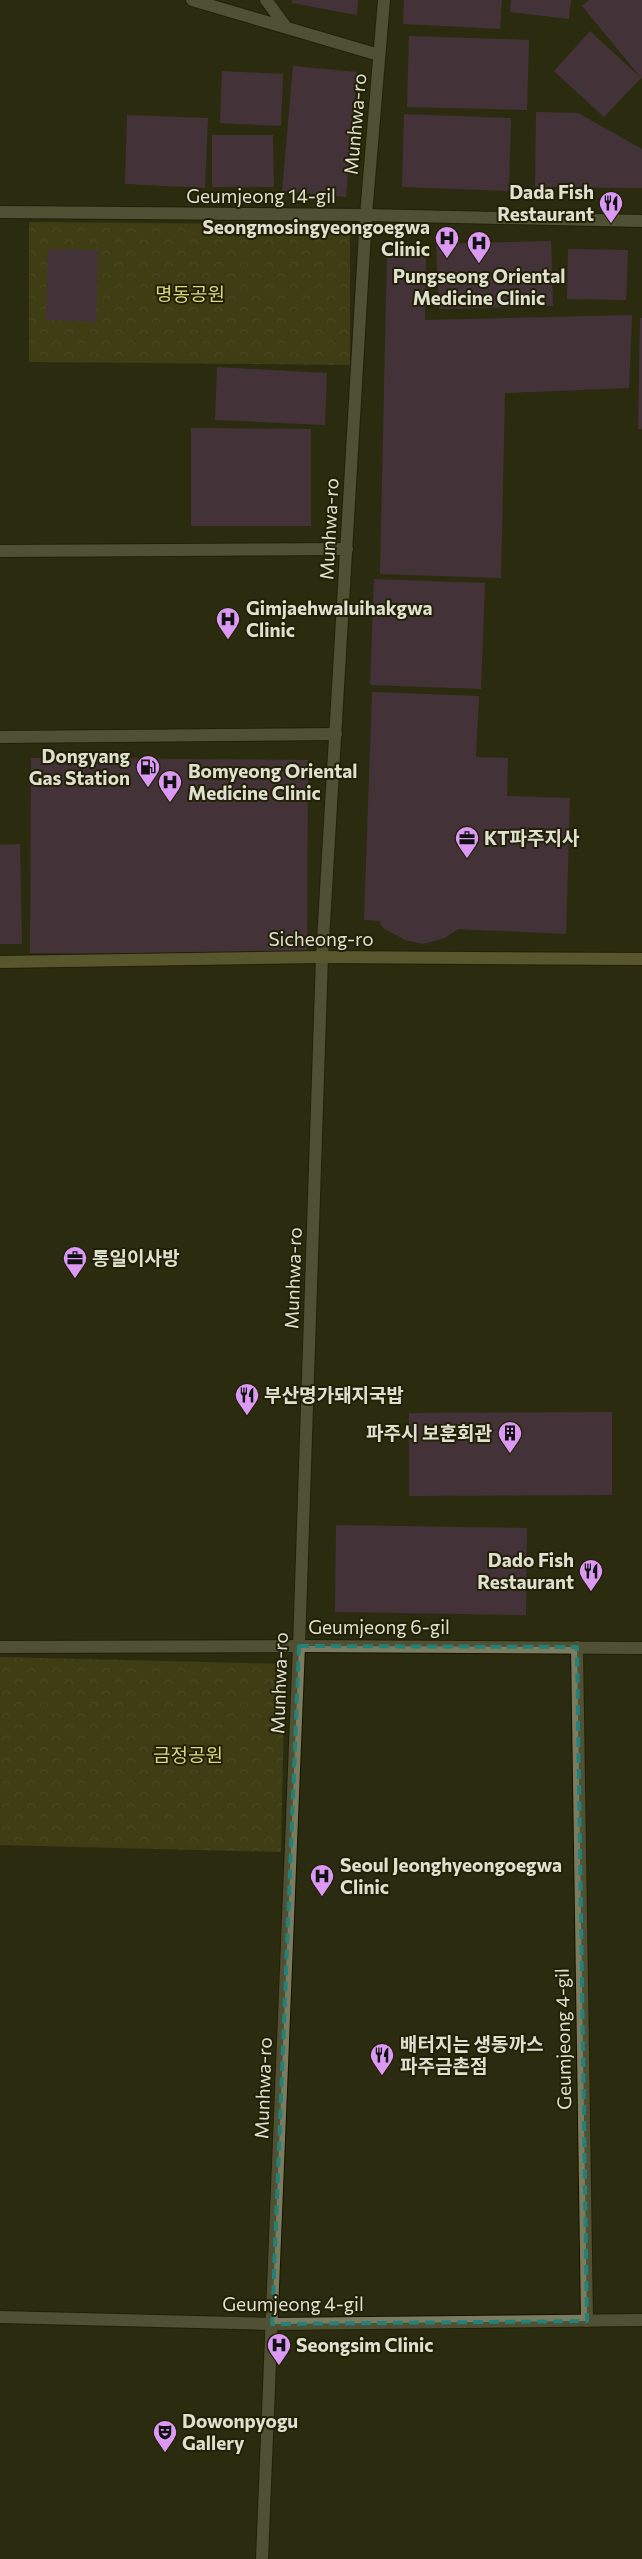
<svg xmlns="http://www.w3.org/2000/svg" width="642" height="2559" font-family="Commissioner,'Noto Sans KR',sans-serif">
<defs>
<pattern id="park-crowns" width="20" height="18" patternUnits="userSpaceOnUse" patternTransform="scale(1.25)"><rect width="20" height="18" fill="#54531a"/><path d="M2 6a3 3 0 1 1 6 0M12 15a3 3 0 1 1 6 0" fill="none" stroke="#6c6b3a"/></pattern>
</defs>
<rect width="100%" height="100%" fill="#2b2b11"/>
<g fill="url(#park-crowns)">
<polygon points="29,222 350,225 350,365 29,362"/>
<polygon points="0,1657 285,1664 281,1852 0,1845"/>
</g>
<g fill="#5f3c6b">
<polygon points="292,0 358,0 357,15 292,3"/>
<polygon points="404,0 502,0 500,29 403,24"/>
<polygon points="511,0 571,0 569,19 510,12"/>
<polygon points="589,0 642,0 642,79 582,6"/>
<polygon points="590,31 641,78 604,117 554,71"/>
<polygon points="409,36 529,40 527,110 407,107"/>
<polygon points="293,66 357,72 346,197 282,191"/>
<polygon points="222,71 283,74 281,126 220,123"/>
<polygon points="536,112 578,113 642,149 642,188 535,187"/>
<polygon points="404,114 511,118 509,191 402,187"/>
<polygon points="127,115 208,118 205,188 125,184"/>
<polygon points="212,135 273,135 274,187 212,187"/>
<polygon points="551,241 553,306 439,309 436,244"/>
<polygon points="48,249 98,250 96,322 46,320"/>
<polygon points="568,249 628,250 626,300 567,299"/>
<polygon points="387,254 426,255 425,320 632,315 629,388 505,393 501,578 380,574"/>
<polygon points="640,318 642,318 642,429 638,429"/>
<polygon points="217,367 327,373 325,425 215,420"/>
<polygon points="191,428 311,429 311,526 191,526"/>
<polygon points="374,579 485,583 481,689 370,685"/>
<polygon points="372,692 479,696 476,757 508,758 507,796 570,798 566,934 458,929 445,938 423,944 405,940 383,928 379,921 364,920"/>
<polygon points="31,758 308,760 307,955 30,953"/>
<polygon points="20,844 22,944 0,944 0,845"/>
<polygon points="612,1412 612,1495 409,1496 409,1413"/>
<polygon points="336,1525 527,1528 526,1615 335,1612"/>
</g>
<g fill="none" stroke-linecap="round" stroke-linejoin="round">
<g stroke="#141300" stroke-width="14">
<g id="street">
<polyline points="192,0 379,55"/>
<polyline points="266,0 286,27"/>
<polyline points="0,212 366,215 642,221"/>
<polyline points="0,551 347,549"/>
<polyline points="0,737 336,734"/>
<polyline points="0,1647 299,1646 642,1648"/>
<polyline points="577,1647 587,2321"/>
<polyline points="0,2317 272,2324 642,2320"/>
<polyline points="262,2559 299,1646 322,957 366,215 384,0"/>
</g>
</g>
<g stroke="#141300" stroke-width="14">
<polyline id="secondary" points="0,962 322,957 642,959"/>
</g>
<use href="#street" stroke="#7b7c5f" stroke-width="12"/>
<use href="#secondary" stroke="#8c8b50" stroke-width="12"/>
</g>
<path d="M0 0H642V2559H0ZM299 1646 577 1647 587 2321 272 2324Z" fill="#2b2b11" fill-opacity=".55" fill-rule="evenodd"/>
<path fill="none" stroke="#248178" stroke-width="4" stroke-dasharray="10 6" stroke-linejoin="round" d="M299 1646 577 1647 587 2321 272 2324Z"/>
<defs>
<g id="restaurant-pin" transform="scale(1.25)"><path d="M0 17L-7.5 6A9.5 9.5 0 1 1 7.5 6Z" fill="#dc99f4" stroke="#222107"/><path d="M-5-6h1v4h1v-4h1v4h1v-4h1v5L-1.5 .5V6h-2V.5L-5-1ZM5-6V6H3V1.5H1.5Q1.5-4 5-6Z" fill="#111"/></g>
<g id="hospital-pin" transform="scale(1.25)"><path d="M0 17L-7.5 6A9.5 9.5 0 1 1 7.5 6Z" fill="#dc99f4" stroke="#222107"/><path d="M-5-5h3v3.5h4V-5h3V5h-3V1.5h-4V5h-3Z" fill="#111"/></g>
<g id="fuel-pin" transform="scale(1.25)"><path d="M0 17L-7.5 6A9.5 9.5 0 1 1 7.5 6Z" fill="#dc99f4" stroke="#222107"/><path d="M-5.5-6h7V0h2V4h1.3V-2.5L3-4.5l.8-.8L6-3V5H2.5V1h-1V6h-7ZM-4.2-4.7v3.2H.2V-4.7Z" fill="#111"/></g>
<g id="office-pin" transform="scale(1.25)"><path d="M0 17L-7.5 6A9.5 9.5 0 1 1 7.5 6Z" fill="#dc99f4" stroke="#222107"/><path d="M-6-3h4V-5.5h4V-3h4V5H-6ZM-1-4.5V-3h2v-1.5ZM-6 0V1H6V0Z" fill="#111"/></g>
<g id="building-pin" transform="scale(1.25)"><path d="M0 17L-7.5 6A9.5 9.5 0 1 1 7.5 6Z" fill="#dc99f4" stroke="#222107"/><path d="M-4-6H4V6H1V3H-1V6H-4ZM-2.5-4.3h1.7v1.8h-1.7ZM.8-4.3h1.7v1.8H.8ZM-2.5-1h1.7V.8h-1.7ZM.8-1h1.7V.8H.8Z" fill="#111"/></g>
<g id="theatre-pin" transform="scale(1.25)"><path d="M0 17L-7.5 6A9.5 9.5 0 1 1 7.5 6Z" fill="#dc99f4" stroke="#222107"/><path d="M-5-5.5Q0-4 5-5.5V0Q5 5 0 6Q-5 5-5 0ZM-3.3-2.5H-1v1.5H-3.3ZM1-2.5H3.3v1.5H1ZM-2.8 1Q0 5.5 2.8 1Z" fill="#111"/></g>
</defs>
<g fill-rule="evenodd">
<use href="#restaurant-pin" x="611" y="203"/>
<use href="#hospital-pin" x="447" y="238"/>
<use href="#hospital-pin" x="479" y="243"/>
<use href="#hospital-pin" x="228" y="619"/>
<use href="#fuel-pin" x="148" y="767"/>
<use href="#hospital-pin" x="170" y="782"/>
<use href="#office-pin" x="467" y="838"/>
<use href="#office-pin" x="75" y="1258"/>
<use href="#restaurant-pin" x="247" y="1395"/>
<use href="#building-pin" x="510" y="1433"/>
<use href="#restaurant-pin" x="591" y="1571"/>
<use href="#hospital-pin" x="322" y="1876"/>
<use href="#restaurant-pin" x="382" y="2055"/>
<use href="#hospital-pin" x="279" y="2345"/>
<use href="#theatre-pin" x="165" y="2432"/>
</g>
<g text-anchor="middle" stroke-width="4" stroke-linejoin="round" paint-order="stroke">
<g font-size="19" fill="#e0e0d0" stroke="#222107">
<text transform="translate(355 124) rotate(-85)" y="7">Munhwa-ro</text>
<text x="261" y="203">Geumjeong 14-gil</text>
<text transform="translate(329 529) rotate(-87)" y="7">Munhwa-ro</text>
<text x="321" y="946">Sicheong-ro</text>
<text transform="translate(293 1278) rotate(-88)" y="7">Munhwa-ro</text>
<text x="379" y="1634">Geumjeong 6-gil</text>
<text transform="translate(279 1683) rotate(-88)" y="7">Munhwa-ro</text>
<text transform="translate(563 2039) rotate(-91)" y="7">Geumjeong 4-gil</text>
<text transform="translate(263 2088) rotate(-88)" y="7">Munhwa-ro</text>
<text x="293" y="2311">Geumjeong 4-gil</text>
</g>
<g font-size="19" font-weight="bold" fill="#e0e0d0" stroke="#222107" text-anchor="start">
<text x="594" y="199" text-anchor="end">Dada Fish<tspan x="594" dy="22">Restaurant</tspan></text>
<text x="430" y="234" text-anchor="end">Seongmosingyeongoegwa<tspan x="430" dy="22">Clinic</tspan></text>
<text x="479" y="283" text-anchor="middle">Pungseong Oriental<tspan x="479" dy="22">Medicine Clinic</tspan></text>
<text x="246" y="615">Gimjaehwaluihakgwa<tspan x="246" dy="22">Clinic</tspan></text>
<text x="130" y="763" text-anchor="end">Dongyang<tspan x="130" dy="22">Gas Station</tspan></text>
<text x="188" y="778">Bomyeong Oriental<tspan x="188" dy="22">Medicine Clinic</tspan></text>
<text x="484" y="845">KT파주지사</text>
<text x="92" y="1265">통일이사방</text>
<text x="264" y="1402">부산명가돼지국밥</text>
<text x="492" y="1440" text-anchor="end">파주시 보훈회관</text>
<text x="574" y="1567" text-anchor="end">Dado Fish<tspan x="574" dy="22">Restaurant</tspan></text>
<text x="340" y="1872">Seoul Jeonghyeongoegwa<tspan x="340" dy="22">Clinic</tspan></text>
<text x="400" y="2051">배터지는 생동까스<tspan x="400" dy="22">파주금촌점</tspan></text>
<text x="296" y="2352">Seongsim Clinic</text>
<text x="182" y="2428">Dowonpyogu<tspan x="182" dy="22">Gallery</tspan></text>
</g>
<g font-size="19" fill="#d9d87a" stroke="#222107">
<text x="190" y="301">명동공원</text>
<text x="188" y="1762">금정공원</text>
</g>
</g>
</svg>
